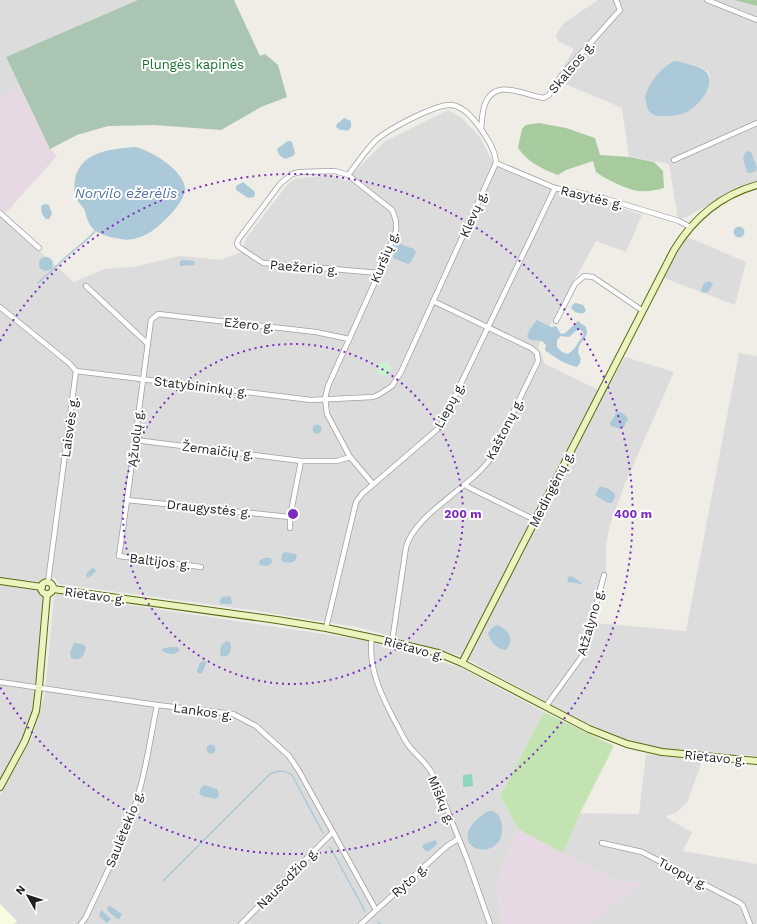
<svg xmlns="http://www.w3.org/2000/svg" width="757" height="924" font-family="'Work Sans',sans-serif">
<rect width="100%" height="100%" fill="#efede6"/>
<g fill="#dddcdc" fill-rule="evenodd">
<polygon points="0,0 138,0 6,57 19,85 0,97"/>
<path d="M598 0H734L757 6V181L738 187 687 217 678 219 669 164 629 157 622 108 556 80 574 49 559 42 556 37 558 31 564 23ZM678 61 701 67 708 72 710 76V80L708 89 647 107 645 96 653 80 663 69Z"/>
<polygon points="448,110 462,118 479,136 492,160 502,167 557,192 582,196 605,202 642,215 626,252 596,241 538,347 545,364 605,393 625,357 674,372 625,484 610,525 606,544 606,575 595,623 686,631 739,353 757,356 757,756 658,748 626,740 581,721 461,656 357,627 251,610 59,584 55,578 43,578 40,582 0,577 0,216 74,282 104,269 133,267 180,256 221,260 241,252 247,237 287,185 294,179 330,175 346,181 384,142"/>
<polygon points="685,236 746,262 735,305 664,278"/>
<polygon points="0,584 39,589 44,595 33,707 29,724 23,739 0,780"/>
<polygon points="57,594 363,640 459,667 544,712 500,796 518,829 497,883 502,924 0,924 0,795 32,738 45,693 54,597"/>
<polygon points="646,754 702,761 688,801 677,812 665,817 692,832 683,851 757,864 757,924 589,924 641,883 617,881 563,853 580,813 639,814"/>
</g>
<g fill="#e7d9e3">
<polygon points="19,85 50,149 57,156 2,217 0,216 0,97"/>
<polygon points="518,829 617,881 642,883 589,924 502,924 497,883"/>
</g>
<polygon fill="#f9fce2" points="0,904 17,921 14,924 0,924"/>
<polygon fill="#c4e3b2" points="544,712 614,746 580,813 563,853 518,829 500,796"/>
<g fill="#a7ca9f">
<polygon points="734,0 757,0 757,6"/>
<path d="M539 123 566 128 595 138 600 155 629 157 654 162 663 171 664 188C656 190 647 192 639 191 628 190 605 179 596 172L593 161 566 170 558 175C540 168 529 163 518 148L522 129 526 125Z"/>
</g>
<polygon fill="#aac5b1" points="138,0 234,0 260,56 265,54 278,65 287,97 261,107 221,130 154,125 108,126 77,135 50,149 6,57"/>
<circle fill="#c8f4d0" cx="384" cy="369" r="7"/>
<polygon fill="#8dd5c1" points="472,774 473,786 463,787 463,775"/>
<g fill="#abc9d8" fill-rule="evenodd">
<path d="M674 61C681 61 688 64 695 66 725 74 702 105 685 113 679 115 672 116 666 116 660 116 654 117 649 111 646 107 646 101 645 96 650 81 661 68 674 61Z"/>
<polygon points="344,118 351,121 351,127 348,131 344,130 340,130 336,127 337,124"/>
<polygon points="288,141 292,142 295,153 293,156 285,159 280,156 277,150 278,148"/>
<path d="M135 147C151 150 183 170 185 188 186 202 159 228 147 234 139 238 129 241 121 239 108 237 93 234 88 221 86 217 86 213 84 209 82 205 77 202 76 197 74 191 74 184 75 179 81 151 112 149 135 147Z"/>
<path d="M747 151 751 152 757 168 756 171 750 173 747 172C745 164 740 157 747 151Z"/>
<polygon points="243,182 255,192 254,197 248,198 236,190 236,186"/>
<polygon points="45,204 49,205 52,214 49,219 46,219 42,214 41,206"/>
<circle cx="739" cy="232" r="5.5"/>
<polygon points="400,244 414,249 416,252 411,262 408,264 393,258 395,251 394,248 396,245"/>
<circle cx="46" cy="264" r="7"/>
<polygon points="182,260 194,261 195,264 194,265 180,266 180,261"/>
<path d="M710 281 713 284 709 291 706 293 702 292 701 290C703 284 704 282 710 281Z"/>
<path d="M576 303 583 305 586 310 584 313C578 314 576 313 571 308L573 304Z"/>
<path d="M537 320 551 327 556 326 561 334 565 333 578 321 586 327 587 334C582 342 574 349 581 358L580 363 577 367C565 364 555 358 545 350L546 345 542 341 530 340 527 336 530 329ZM577 330H581L584 334 574 349 568 354 562 352 557 347V340L561 336 569 337Z"/>
<path d="M617 412C622 412 626 415 628 419L624 427 620 429 611 426 610 423Z"/>
<circle cx="317" cy="429" r="4.5"/>
<polygon points="600,486 609,489 615,494 615,497 612,503 608,503 595,495"/>
<path d="M285 552 295 554 297 556 295 561C291 563 285 564 281 560L282 554Z"/>
<path d="M265 558H271L272 562C270 567 265 566 260 565L259 563 260 560Z"/>
<polygon points="92,568 95,569 96,571 91,576 87,578 86,574"/>
<polygon points="569,576 573,577 582,583 582,584 567,582"/>
<polygon points="229,596 231,597 232,604 221,604 219,602 222,597"/>
<path d="M497 625C509 629 515 640 506 650 497 649 490 642 488 633L492 628Z"/>
<path d="M226 641 230 642C233 649 229 659 221 656 219 649 221 645 226 641Z"/>
<path d="M74 643 82 644 86 647C84 656 81 662 71 658L70 653Z"/>
<path d="M173 647H177L180 650C175 656 168 654 162 651L163 648Z"/>
<path d="M203 661H205L206 664 202 673 200 674 197 672C198 667 199 663 203 661Z"/>
<circle cx="211" cy="749" r="4.5"/>
<polygon points="204,785 217,789 219,793 218,797 215,799 202,796 199,793 201,788"/>
<path d="M488 811H493C499 814 501 819 502 826 505 860 456 854 470 828 474 821 481 816 488 811Z"/>
<polygon points="435,840 437,842 437,844 429,851 426,851 422,847 424,844"/>
<polygon points="108,906 110,906 122,914 119,919 117,919 107,910"/>
<polygon points="101,910 111,919 107,923 99,916"/>
</g>
<g fill="none" stroke-linecap="round" stroke-linejoin="round">
<g stroke="#abc9d8" stroke-width="1.5">
<path d="M38 283C47 275 57 266 66 257 76 248 87 241 95 231"/>
<polyline points="330,847 365,911"/>
<path d="M163 881 270 774C278 770 284 770 292 775L323 833"/>
<polyline points="378,922 380,924"/>
</g>
<g stroke="#a0a0a0" stroke-width="6">
<g id="street">
<polyline points="707,0 757,20"/>
<path d="M481 129C482 122 482 114 484 107 493 76 523 95 544 98L549 95 561 76 620 10 616 0"/>
<polyline points="674,160 757,123"/>
<polyline points="496,163 555,188 603,198 679,221 690,227"/>
<polyline points="0,213 39,248"/>
<polyline points="86,286 148,344"/>
<polyline points="0,307 69,363 76,371 48,582"/>
<polyline points="556,321 575,284 584,276 593,277 643,311"/>
<path d="M76 371 311 400 373 397 380 394 392 386 401 372 496 163C496 150 485 135 478 125 472 117 462 106 451 105 435 104 387 130 375 141 365 151 357 164 348 175"/>
<polyline points="135,440 301,461"/>
<path d="M373 484 350 457 327 414 325 398 328 386 379 273 396 231C397 223 396 218 392 210L348 175 335 171 300 172 292 174 280 184 238 240 237 244 239 247 263 263 379 273"/>
<polyline points="465,484 468,487 535,520"/>
<polyline points="127,500 290,517"/>
<polyline points="290,528 290,517 301,461 337,461 350,457"/>
<polyline points="201,567 119,556 127,500 151,320 158,314 316,332 349,339"/>
<polyline points="326,628 356,502 362,494 440,427 555,188"/>
<path d="M372 637C367 668 383 699 397 725 401 732 404 740 409 746 417 756 427 763 433 775L467 859 490 924"/>
<path d="M392 642 406 547C416 513 469 489 491 458L538 361 537 353 531 348 433 301"/>
<polyline points="0,682 157,705 233,714 256,726 289,756 299,771 376,910"/>
<polyline points="546,706 583,655 604,575"/>
<polyline points="602,843 642,852 740,903 743,906 750,924"/>
<path d="M81 924 86 917C102 882 120 848 133 811 145 777 150 740 157 705"/>
<polyline points="241,924 333,832"/>
<polyline points="361,924 447,846 458,839"/>
</g>
</g>
<g stroke="#576b11" stroke-width="8">
<g id="secondary">
<polyline points="0,581 42,587"/>
<circle cx="47" cy="588" r="6"/>
<polyline points="53,589 277,620 326,628 392,642 438,653 462,663 589,729 627,744 662,752 757,761"/>
<path d="M462 663 674 250C693 219 721 195 757 185"/>
<polyline points="0,787 25,741 36,711 39,687 47,594"/>
</g>
</g>
<use href="#street" stroke="#fff" stroke-width="4.5"/>
<use href="#secondary" stroke="#ebf3c0" stroke-width="6"/>
</g>
<g fill="none" stroke="#7b2cbf" stroke-width="2" stroke-dasharray="2 4">
<circle cx="293" cy="514" r="170"/>
<path d="M0 341A340 340 0 1 1 0 687"/>
</g>
<g text-anchor="middle" stroke-width="4" stroke-linejoin="round" paint-order="stroke">
<g font-size="13" fill="#177229" stroke="#fff">
<text x="193" y="69">Plungės kapinės</text>
</g>
<g font-size="13" fill="#1f1f1f" stroke="#fff">
<text transform="translate(571 67) rotate(-50)" y="5">Skalsos g.</text>
<text transform="translate(592 197) rotate(14)" y="5">Rasytės g.</text>
<text transform="translate(473 214) rotate(-66)" y="5">Klevų g.</text>
<text transform="translate(384 257) rotate(-68)" y="5">Kuršių g.</text>
<text transform="translate(304 267) rotate(5)" y="5">Paežerio g.</text>
<text transform="translate(249 324) rotate(6)" y="5">Ežero g.</text>
<text transform="translate(201 386) rotate(7)" y="5">Statybininkų g.</text>
<text transform="translate(449 405) rotate(-62)" y="5">Liepų g.</text>
<text transform="translate(69 427) rotate(-82)" y="5">Laisvės g.</text>
<text transform="translate(504 429) rotate(-63)" y="5">Kaštonų g.</text>
<text transform="translate(135 438) rotate(-83)" y="5">Ąžuolų g.</text>
<text transform="translate(218 450) rotate(7)" y="5">Žemaičių g.</text>
<text transform="translate(551 489) rotate(-63)" y="5">Medingėnų g.</text>
<text transform="translate(209 508) rotate(6)" y="5">Draugystės g.</text>
<text transform="translate(160 561) rotate(7)" y="5">Baltijos g.</text>
<text transform="translate(95 595) rotate(8)" y="5">Rietavo g.</text>
<text transform="translate(590 622) rotate(-74)" y="5">Atžalyno g.</text>
<text transform="translate(414 648) rotate(15)" y="5">Rietavo g.</text>
<text transform="translate(203 711) rotate(8)" y="5">Lankos g.</text>
<text transform="translate(715 757) rotate(5)" y="5">Rietavo g.</text>
<text transform="translate(442 800) rotate(68)" y="5">Miškų g.</text>
<text transform="translate(124 829) rotate(-68)" y="5">Saulėtekio g.</text>
<text transform="translate(683 873) rotate(28)" y="5">Tuopų g.</text>
<text transform="translate(287 878) rotate(-45)" y="5">Nausodžio g.</text>
<text transform="translate(409 880) rotate(-42)" y="5">Ryto g.</text>
</g>
<g font-size="14" font-style="italic" fill="#5574a5" stroke="#fff">
<text x="126" y="198">Norvilo ežerėlis</text>
</g>
</g>
<circle cx="293" cy="514" r="6" fill="#7b2cbf" stroke="#fff" stroke-width="2"/>
<g font-size="12" text-anchor="middle" font-weight="bold" fill="#7b2cbf" stroke="#fff" stroke-width="4" stroke-linejoin="round" paint-order="stroke">
<text x="463" y="518">200 m</text>
<text x="633" y="518">400 m</text>
</g>
<g transform="translate(28 896) rotate(309)" stroke="#ffffff" stroke-width="3" paint-order="stroke">
<path d="M0-3L7 15L0 10L-7 15Z" fill="#1f1f1f"/>
<text y="-6" font-size="11" font-weight="bold" text-anchor="middle" fill="#1f1f1f">N</text>
</g>
</svg>
